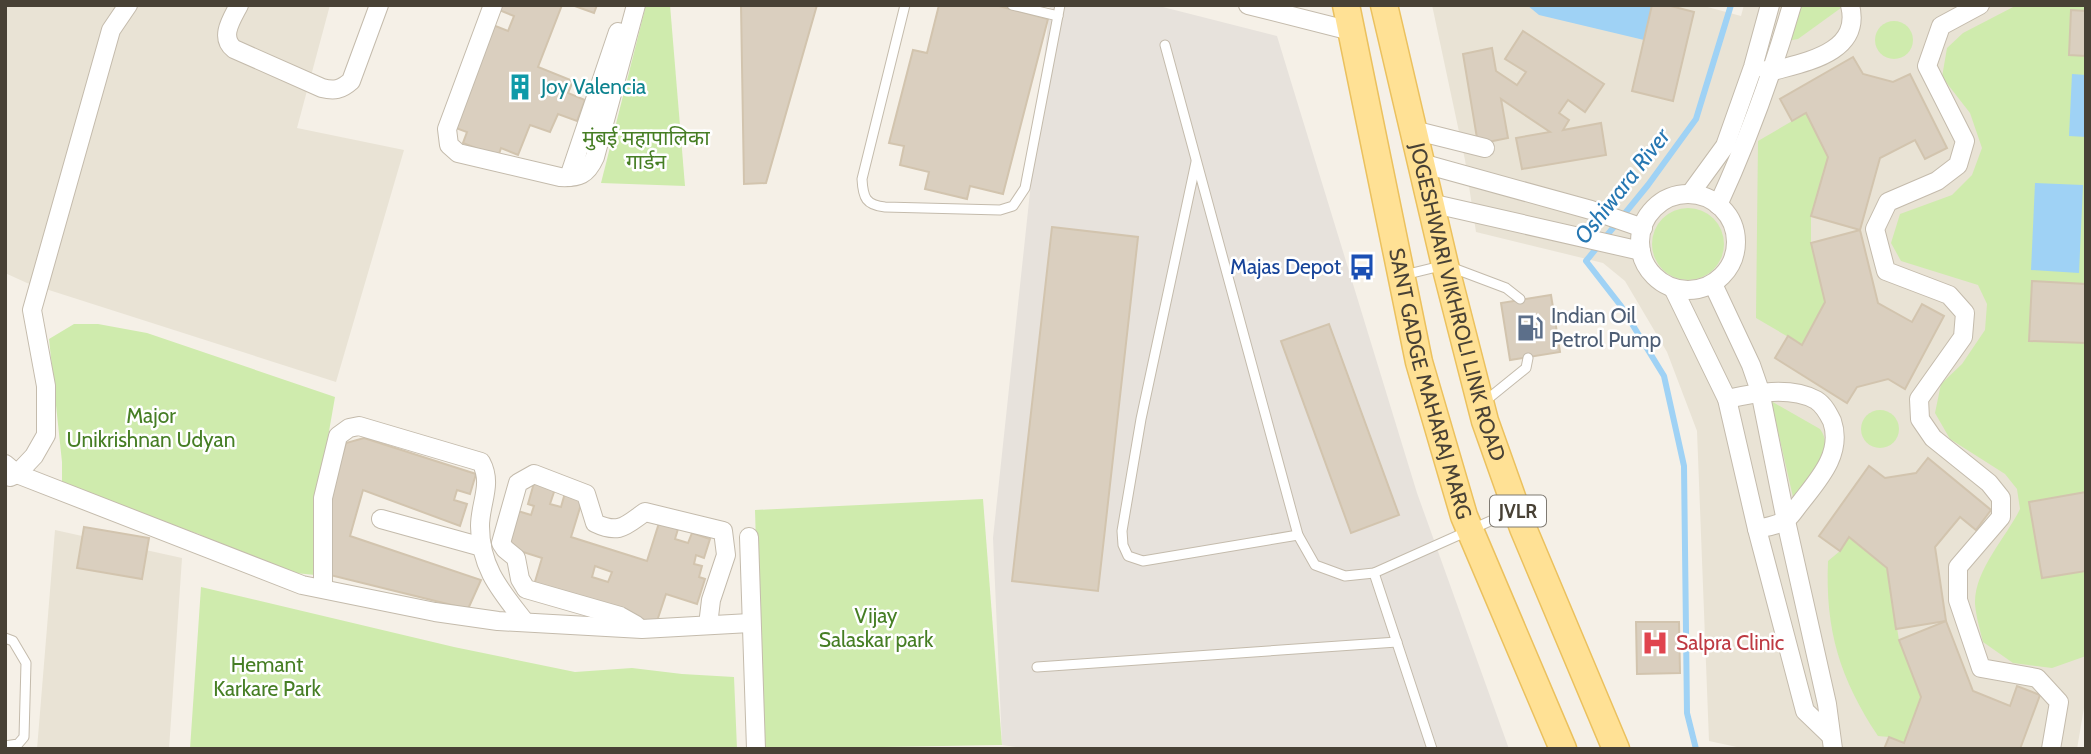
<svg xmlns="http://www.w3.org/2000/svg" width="2091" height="754" font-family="Cabin,'Noto Sans Devanagari',sans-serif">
<rect width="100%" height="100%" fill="#f5f0e7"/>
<g fill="#e9e3d5">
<polygon points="5,5 330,5 297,128 404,150 336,382 27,283 5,273"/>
<polygon points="1432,5 1700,5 1741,16 1744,5 2086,5 2086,696 2077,749 1746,749 1709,741 1697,431 1667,352 1625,281 1603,263 1476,232 1465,160"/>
<polygon points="55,530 182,558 169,749 37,749"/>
</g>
<polygon fill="#e7e2dc" points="1050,5 1155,5 1277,36 1417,493 1509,749 1031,749 1002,745 993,538"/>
<g fill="#cfebad">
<polygon points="646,5 670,5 685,186 601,183"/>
<polygon points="1796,5 1845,5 1798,39 1787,41"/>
<path d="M2017 5H2086V656L2052 668 2013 663 1983 642C1980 630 1976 616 1975 604 1974 570 2006 538 2020 509L2017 489 2005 474 1950 439 1935 413 1941 384 1962 364 1985 330 1987 304 1978 285 1901 261 1891 243 1900 214 1952 195 1972 175 1982 148 1970 113 1942 77 1947 48 1963 33Z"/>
<circle cx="1894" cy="40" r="19"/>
<polygon points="1806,113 1828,157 1811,216 1811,243 1825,302 1802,345 1756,318 1758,141"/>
<circle cx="1688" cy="244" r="36"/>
<polygon points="74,324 98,324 147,333 335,397 320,483 315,575 266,570 199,534 62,493 62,462 49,339"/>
<path d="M1771 401 1820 429C1837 451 1806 479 1793 497Z"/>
<circle cx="1880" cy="429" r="19"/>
<polygon points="983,499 1002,745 762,749 755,510"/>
<path d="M1849 537 1887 568 1899 640 1921 697 1904 743 1889 737 1878 736C1840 679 1825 630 1828 561L1840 551Z"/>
<polygon points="201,587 454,647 575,672 632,668 682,674 734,677 737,749 190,749"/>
</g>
<g fill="#9fd2f5">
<polygon points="1527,5 1652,5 1644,40 1539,15"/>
<polygon points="2072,74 2086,75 2086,137 2069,136"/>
<polygon points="2035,183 2083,185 2079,273 2031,270"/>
</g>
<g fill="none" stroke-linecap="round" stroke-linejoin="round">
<polyline stroke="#9fd2f5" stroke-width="6" points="1696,749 1687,713 1684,466 1664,376 1621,306 1586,261 1648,185 1696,119 1731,5"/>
</g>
<g fill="#dacfbf" stroke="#d2c4ae" stroke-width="2" fill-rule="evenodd">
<polygon points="501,5 562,5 538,67 573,81 568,93 585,100 577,121 558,114 550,132 530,125 518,155 501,148 498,157 463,143 467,132 453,127 493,25 508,31 514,16 499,10"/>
<polygon points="572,5 597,5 594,13"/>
<polygon points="741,5 817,5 766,183 744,184"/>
<polygon points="939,5 995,5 1048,19 1003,194 970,186 967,199 925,189 929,172 900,165 904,146 889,143 913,50 927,53"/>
<polygon points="1652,5 1667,5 1694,12 1673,101 1632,91"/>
<polygon points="2071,10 2086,11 2086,56 2069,55"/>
<polygon points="1523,31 1604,84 1585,112 1568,100 1559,113 1569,120 1563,130 1601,123 1606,155 1522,169 1516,138 1550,132 1501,99 1508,138 1478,144 1463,54 1492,48 1496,71 1517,85 1526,72 1505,59"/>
<polygon points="1853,57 1863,74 1893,82 1910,74 1947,148 1925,159 1915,140 1880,158 1860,230 1811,216 1828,157 1806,113 1792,121 1780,99"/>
<polygon points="1052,227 1138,237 1098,591 1012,581"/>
<polygon points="1860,230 1878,303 1912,322 1922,304 1944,316 1905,389 1888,379 1857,387 1847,403 1775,358 1788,336 1802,345 1825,302 1811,243"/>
<polygon points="2032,281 2086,284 2086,343 2029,341"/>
<polygon points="1551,295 1560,352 1510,360 1501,303"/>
<polygon points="1329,324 1399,515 1351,533 1281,341"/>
<polygon points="364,438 476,474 470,494 457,490 454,500 467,504 460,526 363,490 350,536 481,580 468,609 326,574 328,504 346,443"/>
<polygon points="1928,458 1991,510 1976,530 1960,517 1935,547 1946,621 1896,629 1887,568 1849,537 1840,551 1819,536 1869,466 1885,478 1916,473"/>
<path d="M534 483 555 489 550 504 561 507 565 493 583 498 571 537 647 561 659 523 678 529 675 539 688 543 692 533 710 539 704 558 696 555 694 564 702 566 699 577 705 579 697 604 666 594 656 624 534 585 542 558 507 547 518 511 531 515 534 506 528 504ZM595 566 612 572 608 582 592 577Z"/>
<polygon points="2086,492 2086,571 2042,578 2029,502"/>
<polygon points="84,527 149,538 142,579 77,568"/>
<polygon points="1946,621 1973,691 2010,706 2017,686 2040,695 2020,749 1884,749 1889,737 1904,743 1921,697 1899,640"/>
<polygon points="1636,622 1679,622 1680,673 1637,674"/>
</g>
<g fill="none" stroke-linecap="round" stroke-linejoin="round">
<g stroke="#c4bbac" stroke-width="11">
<g id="lane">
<path d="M905 5 862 179C863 198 866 205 885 207L1000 210 1013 206 1025 188 1060 5"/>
<polyline points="1012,5 1058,16"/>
<polyline points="1165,45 1298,535 1315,565 1345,576 1374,573 1515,510"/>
<polyline points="1196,162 1141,419 1122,531 1123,545 1128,556 1143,561 1298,535"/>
<polyline points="1404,275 1445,265 1506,288 1520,299"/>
<polyline points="1484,402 1526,368 1528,358"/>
<polyline points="1374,573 1432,749"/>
<polyline points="5,638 13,641 26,663 24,737 18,744 5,746"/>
<polyline points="1037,667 1397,642"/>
</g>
</g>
<g stroke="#c4bbac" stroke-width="20">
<g id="street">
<path d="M239 5C232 19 219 37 234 49L322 88C334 91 341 90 351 81L379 5"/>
<path d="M493 5 447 129 449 145 458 153 560 177C579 178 587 175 595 157L636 5"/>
<polyline points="1248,5 1351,31"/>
<polyline points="1980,5 1941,26 1927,66 1965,141 1958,165 1937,181 1888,202 1875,229 1886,271 1949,295 1965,313 1963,337 1919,399 1920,419 1933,438 1989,483 2001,498 2001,517 1958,567 1958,600 1981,668 2037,678 2059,702 2051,749"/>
<path d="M1766 70 1773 71C1805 62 1862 53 1850 5"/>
<polyline points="1413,130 1485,148"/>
<polyline points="1421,163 1591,210 1643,228"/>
<polyline points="569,177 618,32"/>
<polyline points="1690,194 1725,146 1753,67 1770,5"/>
<circle cx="1688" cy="242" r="48"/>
<polyline points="1430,203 1641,251"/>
<path d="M1718 205C1748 140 1772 74 1792 5"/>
<polyline points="1713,284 1751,365 1760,391 1786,521 1827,704 1833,749"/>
<polyline points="1673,288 1727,399 1757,529 1805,711 1830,735"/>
<path d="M1727 399C1754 393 1790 386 1816 400 1824 405 1828 413 1832 421 1843 453 1819 479 1801 502 1796 508 1792 515 1787 519 1780 525 1766 527 1757 529"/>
<polyline points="5,464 17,474 302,585 435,612 498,621 642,629 750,623"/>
<polyline points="10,477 17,474 34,456 46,435 46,386 32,310 111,30 128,5"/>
<polyline points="381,519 482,547"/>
<polyline points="749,537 756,749"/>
<path d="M323 588V498L338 436 349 428 359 426 481 462C493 484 480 503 480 526 480 568 501 591 525 622"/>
<path d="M636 625 620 616 526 589 520 579 516 558 505 549 501 543 518 483 534 474 586 494 595 523C620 535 626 525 645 512L723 531 726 555 711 600 708 625"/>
</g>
</g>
<g stroke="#ebc15e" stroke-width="29">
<g id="primary">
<path id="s1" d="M1346 5 1419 362 1464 516 1563 749"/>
<path id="s2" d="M1384 5 1445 265 1485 421 1523 528 1616 749"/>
</g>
</g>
<use href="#lane" stroke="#fff" stroke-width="9"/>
<use href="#street" stroke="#fff" stroke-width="18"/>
<use href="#primary" stroke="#ffe195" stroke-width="26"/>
</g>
<defs>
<g id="building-bare" transform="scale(2.1)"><path d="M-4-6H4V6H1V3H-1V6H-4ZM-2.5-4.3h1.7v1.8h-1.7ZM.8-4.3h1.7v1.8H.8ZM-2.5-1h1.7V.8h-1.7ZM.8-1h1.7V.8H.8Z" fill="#0f9aa8" stroke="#fff" stroke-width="2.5" paint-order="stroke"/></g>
<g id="bus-bare" transform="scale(2.1)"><path d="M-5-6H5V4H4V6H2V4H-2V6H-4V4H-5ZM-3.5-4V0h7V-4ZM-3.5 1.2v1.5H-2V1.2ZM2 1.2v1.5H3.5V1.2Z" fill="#1a4fb4" stroke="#fff" stroke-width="2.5" paint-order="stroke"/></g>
<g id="fuel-bare" transform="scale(2.1)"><path d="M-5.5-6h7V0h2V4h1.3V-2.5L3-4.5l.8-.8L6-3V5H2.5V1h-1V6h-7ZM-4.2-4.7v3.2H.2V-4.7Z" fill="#5c6f8a" stroke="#fff" stroke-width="2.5" paint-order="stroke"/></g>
<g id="hospital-bare" transform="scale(2.1)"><path d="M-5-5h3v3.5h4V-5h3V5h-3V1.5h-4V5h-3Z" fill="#e0444e" stroke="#fff" stroke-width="2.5" paint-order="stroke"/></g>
</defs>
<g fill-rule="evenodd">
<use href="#building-bare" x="520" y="87"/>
<use href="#bus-bare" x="1362" y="267"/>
<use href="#fuel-bare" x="1530" y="328"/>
<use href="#hospital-bare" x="1655" y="643"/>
</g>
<g text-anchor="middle" stroke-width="5" stroke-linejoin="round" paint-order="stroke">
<rect fill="#fff" stroke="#7f7a72" stroke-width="2" x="1490" y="495.5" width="56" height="31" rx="5"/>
<g font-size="19" font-weight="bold" fill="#484135">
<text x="1518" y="518">JVLR</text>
</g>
<g font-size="21" fill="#0d838f" stroke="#fff" text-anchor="start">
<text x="541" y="94">Joy Valencia</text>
</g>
<g font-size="21" fill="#467e24" stroke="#fff">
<text x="646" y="145">मुंबई महापालिका<tspan x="646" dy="24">गार्डन</tspan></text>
<text x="151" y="423">Major<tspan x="151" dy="24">Unikrishnan Udyan</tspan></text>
<text x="876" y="623">Vijay<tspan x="876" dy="24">Salaskar park</tspan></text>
<text x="267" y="672">Hemant<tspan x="267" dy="24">Karkare Park</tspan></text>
</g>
<g font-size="21" fill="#164399" stroke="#fff" text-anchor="end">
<text x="1341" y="274">Majas Depot</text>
</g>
<g font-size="21" fill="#484135" stroke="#fff">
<text dy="7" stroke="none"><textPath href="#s2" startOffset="306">JOGESHWARI VIKHROLI LINK ROAD</textPath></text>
<text dy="7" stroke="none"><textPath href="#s1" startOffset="388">SANT GADGE MAHARAJ MARG</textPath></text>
</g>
<g font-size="21" fill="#4e5e75" stroke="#fff" text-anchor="start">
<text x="1551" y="323">Indian Oil<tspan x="1551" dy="24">Petrol Pump</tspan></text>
</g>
<g font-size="21" fill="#be3a42" stroke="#fff" text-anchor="start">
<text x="1676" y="650">Salpra Clinic</text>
</g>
<g font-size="23" font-style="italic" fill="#2677b2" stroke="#fff">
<text transform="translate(1622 186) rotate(-52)" y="8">Oshiwara River</text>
</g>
</g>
<rect width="2091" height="754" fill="none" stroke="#484135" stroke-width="14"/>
</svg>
